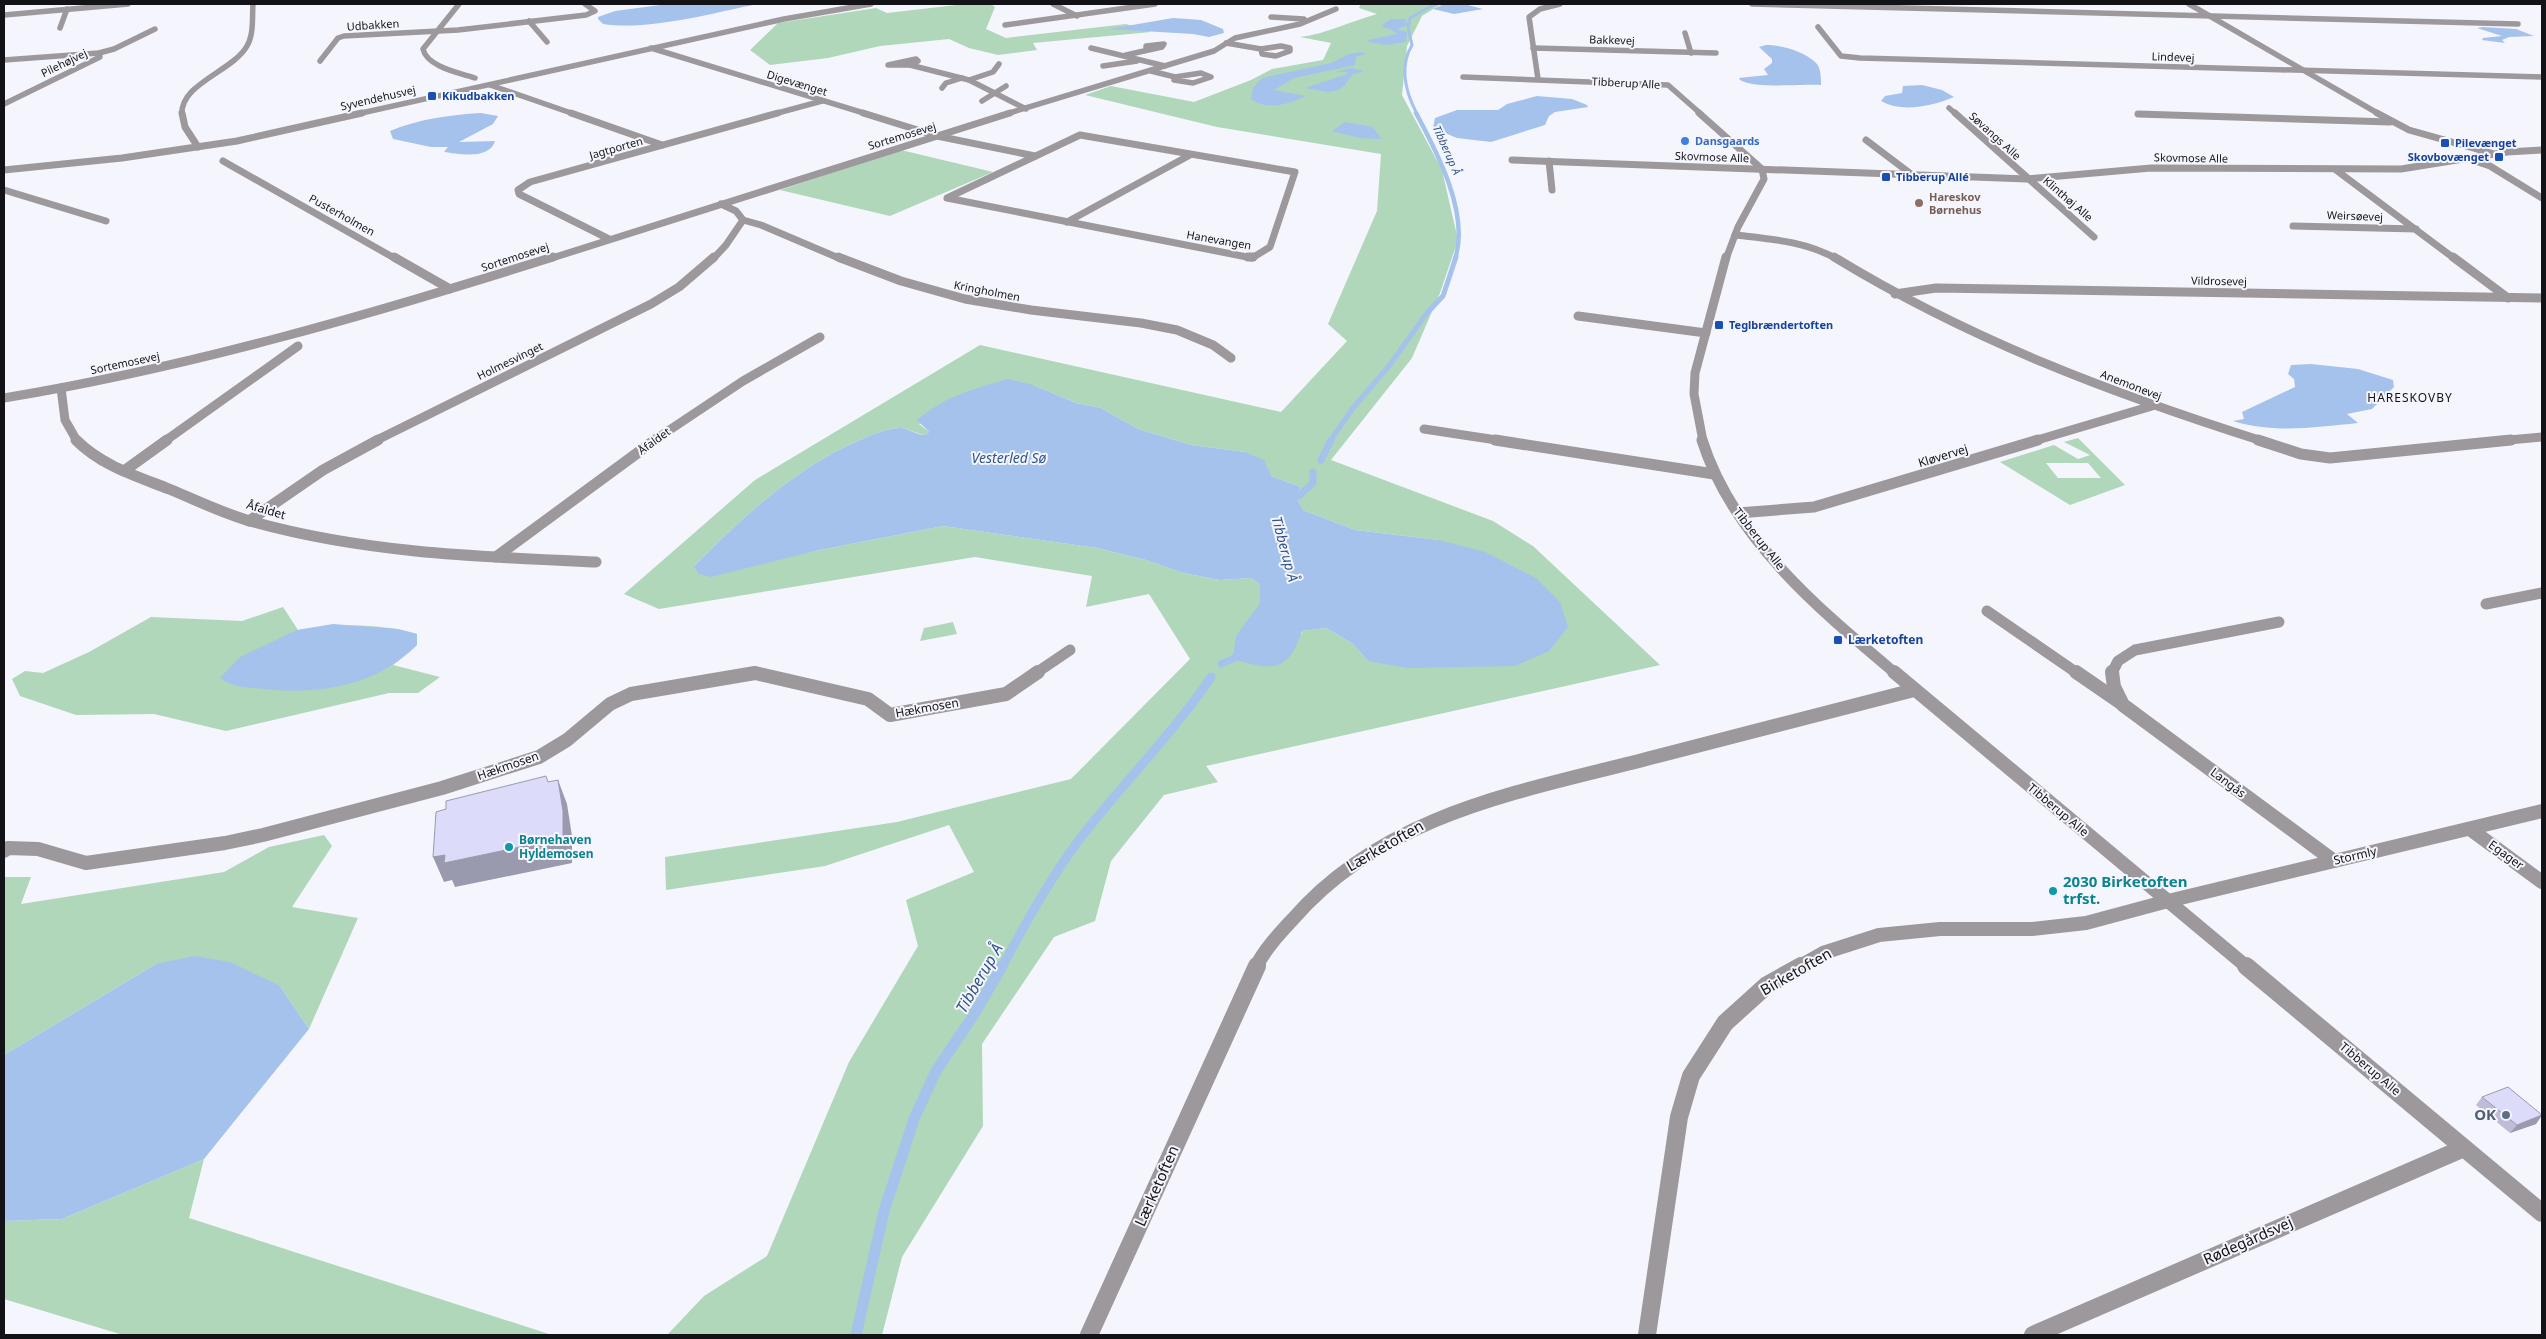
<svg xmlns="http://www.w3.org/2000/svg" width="2546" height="1339" font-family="'Noto Sans',sans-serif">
<rect width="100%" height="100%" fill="#f5f5fd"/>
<g fill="#b0d7ba" fill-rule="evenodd">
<polygon points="965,4 991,4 995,7 986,29 1006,38 1126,24 1151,32 1033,43 1037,50 998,55 969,48 949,39 880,46 828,58 770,65 750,50 778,23 876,8 887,13"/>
<path d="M1361 4H1441L1422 16 1407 46 1402 95 1442 170 1458 240 1440 293 1412 358 1331 460 1493 521 1533 546 1660 665 1206 766 1218 782 1164 795 1111 861 1095 921 1054 937 982 1044 983 1126 902 1257 882 1335H667L704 1296 767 1256 849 1062 918 946 906 900 974 872 949 825 825 866 666 890 665 857 897 822 1071 779 1190 659 1149 594 1086 607 1092 576 975 557 659 609 624 594 755 480 980 345 1281 412 1347 341 1328 324 1377 211 1381 154 1217 127 1085 95 1111 86 1194 102 1251 80 1272 69 1323 60 1331 43 1300 37C1326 34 1351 21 1377 14L1359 8ZM1033 385 1076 403 1101 408 1138 429 1191 445 1245 452 1271 476 1301 487 1296 497 1303 510 1355 530 1439 540 1368 661 1353 644 1326 628 1302 631V634L1260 603V584L1251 578 1220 580 1183 573 1146 560 1097 548 943 526 815 551 694 566C743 517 795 468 860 440 871 435 887 428 900 428 908 428 916 434 925 435L929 432 919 424Z"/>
<polygon points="901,150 993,172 890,216 780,190"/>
<path d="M2078 438 2125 485 2070 505 2000 462 2054 445 2078 459 2090 455 2064 442ZM2046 463H2088L2101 478H2058Z"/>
<path d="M283 607 298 630C337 624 378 623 417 634V645L393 665 440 677 418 693H389L226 731 154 714 76 715 20 696 12 679 25 671 43 673 89 652 151 617 242 621Z"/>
<polygon points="953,622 957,634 920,641 924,628"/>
<polygon points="324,835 332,846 292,907 358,918 309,1029 280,986 156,964 4,1055 4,877 31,877 21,904 224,872 269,847"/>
<polygon points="204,1159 189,1218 552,1335 123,1335 4,1299 4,1221 62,1219"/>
</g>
<g fill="#a4c2ec">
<path d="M668 4H758C713 13 648 31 603 24L598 19V17L615 11Z"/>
<polygon points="1444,4 1464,4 1483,9 1454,14 1433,9"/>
<polygon points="1173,18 1201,20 1223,29 1224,33 1209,37 1193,34 1109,29"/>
<polygon points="1391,19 1405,19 1408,25 1397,29 1407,32 1406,42 1386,45 1369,42 1368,40 1397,34 1392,30 1381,26"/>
<polygon points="2483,27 2516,29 2534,36 2509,37 2502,40 2505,43 2482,40 2483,38 2502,36 2477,28"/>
<path d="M1766 45C1781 45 1803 51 1815 62 1821 67 1821 77 1821 85 1801 84 1755 89 1740 80L1739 78 1768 75 1764 69 1772 63V59L1759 47Z"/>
<path d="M1362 52 1366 54 1356 57 1355 65 1294 78 1274 90 1306 96C1289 104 1267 111 1251 99L1253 88 1262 78 1331 63 1349 54Z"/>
<polygon points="1351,68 1364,71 1352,75 1344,86 1338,90 1328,92 1305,88 1347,74 1347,72 1336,72"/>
<path d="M1922 85 1942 90 1954 97C1933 106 1902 113 1881 101L1885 96 1902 93 1903 86Z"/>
<polygon points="1537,96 1572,99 1587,105 1588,107 1555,112 1549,116 1545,125 1491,142 1457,138 1433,128 1435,118 1457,110 1498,110 1507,104"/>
<path d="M481 113 498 116 493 124 459 142 495 141C489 160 459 154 444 152L448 147H431L393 139 390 131C419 119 449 115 481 113Z"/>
<polygon points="1345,122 1373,127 1381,139 1360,138 1332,131"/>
<path d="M2311 364 2358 369 2393 380 2394 387 2372 409 2347 414 2358 423C2317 427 2274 434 2233 421L2244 419 2242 412 2295 387 2294 379 2288 374 2291 365Z"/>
<path d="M1008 379 1033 385 1076 403 1101 408 1138 429 1191 445 1245 452 1264 460 1271 476 1301 487 1296 497 1303 510 1355 530 1439 540 1485 552 1536 578 1560 602 1568 627 1549 651 1515 666 1407 668 1368 661 1353 644 1326 628 1302 631C1288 674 1271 670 1233 659L1236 636 1260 603V584L1251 578 1220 580 1183 573 1146 560 1097 548 943 526 815 551 711 577 699 574 694 566C743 517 795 468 860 440 871 435 887 428 900 428 908 428 916 435 925 435L929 432 917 420C946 396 973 389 1008 379Z"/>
<path d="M333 624 398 629 417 634V645C376 686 319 695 264 689 247 687 234 688 220 678L240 657 297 630Z"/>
<polygon points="194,956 230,962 280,986 309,1029 204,1159 62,1219 4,1221 4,1055 156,964"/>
</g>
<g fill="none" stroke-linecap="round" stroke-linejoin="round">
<path stroke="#a4c2ec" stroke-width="3" d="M1417 114C1406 93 1399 67 1412 45L1408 27 1410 18 1435 4"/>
<path stroke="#a4c2ec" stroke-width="4.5" d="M1416 113C1437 152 1470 214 1455 259"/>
<polyline stroke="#a4c2ec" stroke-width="5" points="1330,441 1353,408 1389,366 1427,313 1443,296 1456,257"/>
<g stroke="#a4c2ec" stroke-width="7">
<polyline points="1321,460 1331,440"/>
<polyline points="1287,501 1300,495 1313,483 1313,472"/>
<polyline points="1221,664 1233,659 1238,653"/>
</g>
<path stroke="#a4c2ec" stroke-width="9" d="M1002 967C1026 923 1049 880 1079 840 1122 784 1172 735 1211 677"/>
<polyline stroke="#a4c2ec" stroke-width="11" points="856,1335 884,1211 914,1119 936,1071 973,1016 1002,966"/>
<g stroke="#9c989c" stroke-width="5.5">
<path d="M459 4 423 49C427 67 460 73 475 78"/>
<polyline points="1053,4 1077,16"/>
<polyline points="1752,4 2518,24"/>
<polyline points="2189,4 2379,114"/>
<polyline points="4,15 128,4"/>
<polyline points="1271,17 1304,19"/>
<polyline points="529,21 547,42"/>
<polyline points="1005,25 1155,4"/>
<polyline points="1818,27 1841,56 1860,58 2542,77"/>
<polyline points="60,28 67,9"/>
<polyline points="1685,33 1691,53"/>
<polyline points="1226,43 1261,49"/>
<polygon points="1281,46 1290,48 1290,51 1276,56 1262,54 1261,49"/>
<polyline points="651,48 867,114"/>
<polyline points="1091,48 1165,66"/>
<polyline points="1533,48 1716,53"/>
<polyline points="1126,55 1162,47 1164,44 1146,46 1146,49"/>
<polygon points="916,59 918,61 910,65 888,65"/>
<polyline points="4,60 99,53 114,49 155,29"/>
<polyline points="320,61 338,38 344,36 458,30 586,15 595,11 585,4"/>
<polyline points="910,65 969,80 1026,109"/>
<polyline points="1103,66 1137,61"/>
<polyline points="1151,71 1175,77"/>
<polygon points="1201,73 1211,77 1193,83 1174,80 1175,77"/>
<polyline points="1463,77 1668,85 1701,114"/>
<polyline points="1538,79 1529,17 1540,9 1560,4"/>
<polyline points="969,80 993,72 999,64"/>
<polyline points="490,85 574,114"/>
<polyline points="942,88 946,83 962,78"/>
<polyline points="982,101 1006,86"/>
<polyline points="4,104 100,57 99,53"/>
<polyline points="1949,108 1956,114"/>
<path d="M182 114C180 84 233 71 247 46 254 34 252 18 253 4"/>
<polyline points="357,114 784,19 871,4"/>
<polyline points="774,114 822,101"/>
<polyline points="1006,114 1214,51 1235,38 1300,24 1336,9"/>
<polyline points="2138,114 2149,114"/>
</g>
<g stroke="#9c989c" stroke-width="7">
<polyline points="182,113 185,127 198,147"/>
<polyline points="571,113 662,145"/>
<polyline points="863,113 937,136 1035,156"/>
<polyline points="1699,113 1762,169 1764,179 1738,227 1726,259"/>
<polyline points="1955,113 2094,237"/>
<polyline points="2377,113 2409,130 2491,153"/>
<polyline points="2138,114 2390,122"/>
<polygon points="1080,135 1295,172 1270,247 1252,258 947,198"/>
<polyline points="1866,140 1911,174"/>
<polyline points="1512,160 2027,179 2151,168 2401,169 2507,152 2542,150"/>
<polyline points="2472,160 2490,166 2542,198"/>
<polyline points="223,161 396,259"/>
<polyline points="1549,161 1552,190"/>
<polyline points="4,170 122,158 237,141 362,113"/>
<polyline points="2336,170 2455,259"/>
<polyline points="4,190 106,221"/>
<polyline points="743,220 761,225 841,259"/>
<polyline points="1067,222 1190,155"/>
<polyline points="2293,226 2416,229"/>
<path d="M1735 235C1770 239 1805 241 1837 259"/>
<polyline points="609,239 519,194 518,190 530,182 778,113"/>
<polyline points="549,259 1010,113"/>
<polyline points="713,259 726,245 743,220 736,211 721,204"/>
</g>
<g stroke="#9c989c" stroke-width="9">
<polyline points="394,257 450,289"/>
<polyline points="838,257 901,281 965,299 1031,310 1141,323 1177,330 1213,345 1231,358"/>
<polyline points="1248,257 1253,257"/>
<path d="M1834 257C1970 340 2111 393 2262 441"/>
<polyline points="2453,257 2508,298"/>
<polyline points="1895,294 1936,288 2542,298"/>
<polyline points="1578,316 1706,333"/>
<polyline points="61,388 65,420 77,441"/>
<path d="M4 398C191 367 372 314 553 257"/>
<polyline points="1424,429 1503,441"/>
<polyline points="165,441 298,346"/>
<polyline points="375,441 651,304 679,287 714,257"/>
<polyline points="653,441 743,381 820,337"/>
<polyline points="1703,441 1694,394 1695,373 1726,257"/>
<polyline points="2034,441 2152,406"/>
<polyline points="2498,441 2542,437"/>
</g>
<g stroke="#9c989c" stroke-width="11">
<path d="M76 440C102 466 136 476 169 489 196 500 222 513 250 521 363 553 480 557 596 562"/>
<polyline points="1495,440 1714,474"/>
<path d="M1702 440C1733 538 1819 609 1895 673"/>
<polyline points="2258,440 2301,454 2330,458 2511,440"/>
<polyline points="124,471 167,440"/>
<polyline points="1738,513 1814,507 2038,440"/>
<polyline points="249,521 323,470 378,440"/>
<polyline points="496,557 655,440"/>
<polyline points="2486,604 2542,593"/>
<polyline points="1987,611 2077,673"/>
<polyline points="1036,673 1070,650"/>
<polyline points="2112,673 2118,661 2135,650 2279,622"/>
</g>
<g stroke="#9c989c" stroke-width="14">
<polyline points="1894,672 2247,967"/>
<polyline points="2076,672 2121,703"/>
<polyline points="2112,672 2114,687 2123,705 2334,861"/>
<polyline points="2470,829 2542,882"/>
<polyline points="4,851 8,848 38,849 86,863 225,843 263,835 442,788 539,757 567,740 610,704 631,694 755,673 868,699 890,715 1006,694 1038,672"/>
<path d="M1256 967C1264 950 1280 933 1293 919 1387 811 1526 791 1658 756 1743 734 1829 712 1914 690"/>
<polyline points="1798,967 1823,953 1879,935 1940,929 2032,929 2086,923 2168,901 2542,811"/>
</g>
<g stroke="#9c989c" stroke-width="18">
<polyline points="2246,966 2542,1213"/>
<polyline points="1089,1335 1257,966"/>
<polyline points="1647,1335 1679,1117 1691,1076 1725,1023 1767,985 1801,966"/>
<polyline points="2033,1335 2464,1148"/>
</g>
</g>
<polygon fill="#bdbdd7" points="2482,1097 2542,1115 2536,1124 2510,1133 2476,1105"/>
<g fill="#9a9aaf">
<polygon points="558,780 567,804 572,836 572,863 455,887 452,880 444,882 433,857"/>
<polygon points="2542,1115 2536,1124 2510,1133 2517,1125"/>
</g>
<g fill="#dcdcfa" stroke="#9a9aaf">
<polygon points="546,776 548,782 558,780 563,811 563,838 444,863 445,855 433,857 436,812 446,809 446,801"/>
<polygon points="2508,1087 2542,1115 2517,1125 2482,1097"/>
</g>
<g fill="#1a4fb4" stroke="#f5f5fd" stroke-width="2">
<rect x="427" y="91" width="10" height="10" rx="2.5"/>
<rect x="2440" y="138" width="10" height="10" rx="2.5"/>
<rect x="2494" y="152" width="10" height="10" rx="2.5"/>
<rect x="1881" y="172" width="10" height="10" rx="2.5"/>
<rect x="1714" y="320" width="10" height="10" rx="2.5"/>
<rect x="1833" y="635" width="10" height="10" rx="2.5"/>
</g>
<circle fill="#3f7fe0" stroke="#f5f5fd" stroke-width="2" cx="1685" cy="141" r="5"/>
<circle fill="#8d6e63" stroke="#f5f5fd" stroke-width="2" cx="1919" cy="203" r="5"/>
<g fill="#0f9aa8" stroke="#f5f5fd" stroke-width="2">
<circle cx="509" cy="847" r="5"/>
<circle cx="2053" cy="891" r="5"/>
</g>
<circle fill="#5c6f8a" stroke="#f5f5fd" stroke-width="2" cx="2506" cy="1115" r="5"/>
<g text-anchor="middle" stroke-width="4" stroke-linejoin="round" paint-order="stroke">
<g font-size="11" fill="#131317" stroke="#f5f5fd">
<text transform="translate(373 25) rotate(-4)" y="4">Udbakken</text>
<text transform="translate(1612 40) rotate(2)" y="4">Bakkevej</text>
<text transform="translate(2173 57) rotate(2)" y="4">Lindevej</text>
<text transform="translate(64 63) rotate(-26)" y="4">Pilehøjvej</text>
<text transform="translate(797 83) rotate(17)" y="4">Digevænget</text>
<text transform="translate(1626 83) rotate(3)" y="4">Tibberup Alle</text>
<text transform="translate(378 98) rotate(-13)" y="4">Syvendehusvej</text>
<text transform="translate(902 136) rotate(-17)" y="4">Sortemosevej</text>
<text transform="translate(1995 136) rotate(42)" y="4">Søvangs Alle</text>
<text transform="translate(616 148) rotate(-16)" y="4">Jagtporten</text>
<text transform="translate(1712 157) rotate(2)" y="4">Skovmose Alle</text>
<text transform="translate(2191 158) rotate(1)" y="4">Skovmose Alle</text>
<text transform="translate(2068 199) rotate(41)" y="4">Klinthøj Alle</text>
<text transform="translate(342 215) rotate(29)" y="4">Pusterholmen</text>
<text transform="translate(2355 216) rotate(2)" y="4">Weirsøevej</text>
<text transform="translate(1219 240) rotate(10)" y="4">Hanevangen</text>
<text transform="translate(515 257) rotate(-18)" y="4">Sortemosevej</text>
<text transform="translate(2219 281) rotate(1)" y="4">Vildrosevej</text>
<text transform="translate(987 291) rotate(11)" y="4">Kringholmen</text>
<text transform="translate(510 361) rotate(-26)" y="4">Holmesvinget</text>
<text transform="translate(125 363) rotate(-12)" y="4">Sortemosevej</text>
<text transform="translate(2131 385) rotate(21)" y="4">Anemonevej</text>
<text transform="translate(654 441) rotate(-36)" y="4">Åfaldet</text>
</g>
<g font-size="11" font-weight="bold" fill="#164399" stroke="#f5f5fd" text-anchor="start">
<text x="442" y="100">Kikudbakken</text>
<text x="2455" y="147">Pilevænget</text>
<text x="2489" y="161" text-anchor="end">Skovbovænget</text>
<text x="1896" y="181">Tibberup Allé</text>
<text x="1729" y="329">Teglbrændertoften</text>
</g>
<g font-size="11" font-weight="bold" fill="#366cbe" stroke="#f5f5fd" text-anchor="start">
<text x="1695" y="145">Dansgaards</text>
</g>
<g font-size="11" font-style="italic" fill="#30558b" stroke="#f5f5fd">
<text transform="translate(1447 150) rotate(66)" y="4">Tibberup Å</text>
</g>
<g font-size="11" font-weight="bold" fill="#785e54" stroke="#f5f5fd" text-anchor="start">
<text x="1929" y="201">Hareskov<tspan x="1929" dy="13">Børnehus</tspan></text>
</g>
<g font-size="12" letter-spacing="1" fill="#131317" stroke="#f5f5fd">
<text x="2410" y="402">HARESKOVBY</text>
</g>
<g font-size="12" fill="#131317" stroke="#f5f5fd">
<text transform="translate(1943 456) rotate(-17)" y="4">Kløvervej</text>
<text transform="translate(266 510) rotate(16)" y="4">Åfaldet</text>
<text transform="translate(1759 539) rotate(52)" y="4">Tibberup Alle</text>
<text transform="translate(927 708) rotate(-10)" y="4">Hækmosen</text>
<text transform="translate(508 766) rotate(-19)" y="4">Hækmosen</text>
<text transform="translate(2228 783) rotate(37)" y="4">Langås</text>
<text transform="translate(2058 810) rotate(40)" y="4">Tibberup Alle</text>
<text transform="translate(2506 855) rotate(36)" y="4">Egager</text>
<text transform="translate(2355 856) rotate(-13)" y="4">Stormly</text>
<text transform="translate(2370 1069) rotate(40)" y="4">Tibberup Alle</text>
</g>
<g font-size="12" font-weight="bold" fill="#164399" stroke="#f5f5fd" text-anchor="start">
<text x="1848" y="644">Lærketoften</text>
</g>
<g font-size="12" font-weight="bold" fill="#0d838f" stroke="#f5f5fd" text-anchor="start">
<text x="519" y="844">Børnehaven<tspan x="519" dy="14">Hyldemosen</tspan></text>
</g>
<g font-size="14" font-style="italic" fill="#30558b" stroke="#f5f5fd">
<text x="1009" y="463">Vesterled Sø</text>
<text transform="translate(1285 549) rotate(75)" y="5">Tibberup Å</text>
</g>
<g font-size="15" fill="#131317" stroke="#f5f5fd">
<text transform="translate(1385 846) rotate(-30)" y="5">Lærketoften</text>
<text transform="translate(1796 972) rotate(-30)" y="5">Birketoften</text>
<text transform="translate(1157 1186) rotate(-66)" y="5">Lærketoften</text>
<text transform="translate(2248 1241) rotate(-24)" y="5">Rødegårdsvej</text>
</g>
<g font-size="15" font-weight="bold" fill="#0d838f" stroke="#f5f5fd" text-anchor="start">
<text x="2063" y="887">2030 Birketoften<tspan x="2063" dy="17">trfst.</tspan></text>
</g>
<g font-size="15" font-weight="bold" fill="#4e5e75" stroke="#f5f5fd" text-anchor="end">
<text x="2496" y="1120">OK</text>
</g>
<g font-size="16" font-style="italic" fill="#30558b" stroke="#f5f5fd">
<text transform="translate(979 978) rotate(-60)" y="6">Tibberup Å</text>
</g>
</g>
<rect width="2546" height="1339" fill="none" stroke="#131317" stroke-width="10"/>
</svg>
